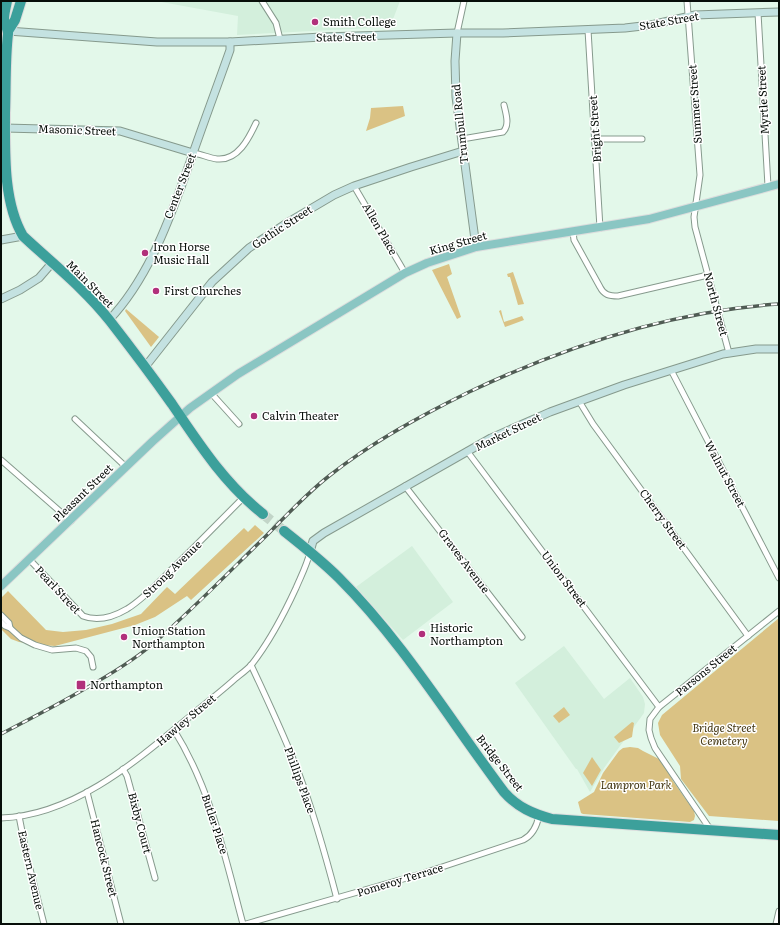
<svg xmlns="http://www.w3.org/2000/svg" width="780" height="925" font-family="Literata,serif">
<rect width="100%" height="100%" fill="#e3f8ea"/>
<g fill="#d3efdc">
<polygon points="156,1 400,1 390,27 237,35 238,16"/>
<polygon points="412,546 453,602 403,640 356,587"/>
<polygon points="564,646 604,699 630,678 643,697 645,704 644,713 604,768 590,792 577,769 576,769 515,683"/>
</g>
<g fill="#dac284">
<polygon points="403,106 405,116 366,131 370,118 371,108"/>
<polygon points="449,264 452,274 447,277 461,317 457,319 432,270"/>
<polygon points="513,272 524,304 518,305 510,277 508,277 507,274"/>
<polygon points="126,309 159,337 151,347 125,311"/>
<polygon points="501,310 504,322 522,316 524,320 505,327 499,311"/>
<polygon points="255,525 264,533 191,600 187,596 155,617 135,625 55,646 39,645 19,642 11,639 1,629 1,598 8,591 46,630 63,632 86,630 112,624 141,614 167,587 175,594 244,528 248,532"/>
<polygon points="779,618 779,821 709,816 681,779 680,766 660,735 658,723 662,715"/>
<polygon points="564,707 570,715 559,723 553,716"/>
<polygon points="632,722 634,723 632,737 619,743 614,737"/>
<polygon points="630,747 638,748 643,751 661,760 673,781 694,811 695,816 694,820 690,822 583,814 581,813 578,802 594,792 603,773 619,751 623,748"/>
<polygon points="592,757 601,770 592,786 583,773"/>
</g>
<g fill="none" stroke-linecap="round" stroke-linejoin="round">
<polyline stroke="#c2d5c8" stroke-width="10" stroke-dasharray="10 5" stroke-linecap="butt" points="263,514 284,531"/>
<g stroke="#869a8d" stroke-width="7">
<g id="street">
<polyline points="262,1 276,23 280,39"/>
<polyline points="687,1 700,175 694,217 695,227 729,353"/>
<polyline points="758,13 768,186"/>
<polyline points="588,30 600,228"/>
<polyline points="457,33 464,1"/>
<path d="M462 139 503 132C510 125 506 114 504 105"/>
<polyline points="595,139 642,139"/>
<path d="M193 153C201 154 209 158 217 159 238 161 249 138 256 123"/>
<polyline points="354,186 405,273"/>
<path d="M573 232 574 240 600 287C604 295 609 296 618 296L708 275"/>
<polyline points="671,370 779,578"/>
<polyline points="211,393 239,424"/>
<polyline points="579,401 593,424 748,636"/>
<polyline points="75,419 126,467"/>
<polyline points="467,451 659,707"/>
<polyline points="1,460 71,521"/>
<polyline points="405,486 522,637"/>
<path d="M29 559 83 616C98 622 115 616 127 609 143 599 156 585 169 572 194 548 218 523 243 498"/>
<polyline points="1,615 9,623 10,628 21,638 35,645 52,650 76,648 86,651 91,657 93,667"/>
<polyline points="1,622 5,626 10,628"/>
<path d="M251 665C268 701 285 737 299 774 314 814 326 857 337 899"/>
<path d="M174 730C211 789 225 857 243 924"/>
<polyline points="123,769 127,776 155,878"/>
<polyline points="87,792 121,924"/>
<polyline points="19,816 27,857 44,924"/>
<path d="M1 818C77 816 143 755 199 709 211 699 224 689 236 678 241 674 248 669 252 664 270 641 284 614 296 588 301 576 307 565 310 552"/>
<polyline points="710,829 655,748 651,738 649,730 650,719 659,707 779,611"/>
<path d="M246 924 424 873 523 840C533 835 537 826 539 815"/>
<polyline points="776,924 779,911"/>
</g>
</g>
<g stroke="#869a8d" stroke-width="9">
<g id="secondary">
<polyline points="8,31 157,42 230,42 322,37 457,33 503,33 625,28 651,25 695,15 779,12"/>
<polyline points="457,33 455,61 456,97 476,247"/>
<polyline points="5,128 120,131 193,153"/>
<polyline points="1,240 23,236"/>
<polyline points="1,299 20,290 39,278 52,263"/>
<path d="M109 320C149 278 171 216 190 162 203 124 217 87 230 50V42"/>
<polyline points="145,367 212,282 249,248 290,221 334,195 354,186 411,167 463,151"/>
<polyline points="310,552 313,541 324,533 491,438 550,412 624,385 723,354 756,349 779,349"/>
</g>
</g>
<g stroke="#dcdddd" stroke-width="10">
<polyline id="primary" points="1,586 153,441 190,408 238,374 405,273 427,263 476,247 649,219 779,184"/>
</g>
<g stroke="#dcdddd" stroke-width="12">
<g id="highway">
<path d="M7 1C6 7 4 13 4 19 5 24 8 29 8 34 5 60 6 87 5 113 5 152 3 202 23 236 53 264 85 289 110 321 131 348 152 376 172 404 199 444 225 484 263 514"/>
<polyline points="8,31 15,20 21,1"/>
<path d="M284 531C303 546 322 561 339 578 403 642 450 720 504 792 517 807 533 814 552 819L779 835"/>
</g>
</g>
<use href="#street" stroke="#fff" stroke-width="5"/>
<use href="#secondary" stroke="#c4e2e1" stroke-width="7"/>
<use href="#primary" stroke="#8ac6c3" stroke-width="8"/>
<use href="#highway" stroke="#3ca09b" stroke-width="10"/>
<g stroke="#505c54" stroke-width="3.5">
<path id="rail" d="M1 734C28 720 55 706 81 691 106 677 132 662 154 643 193 609 229 572 266 536 286 516 306 494 329 476 372 442 420 416 469 392 566 346 671 311 779 304"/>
</g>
<use href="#rail" stroke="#fff" stroke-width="2" stroke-dasharray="6" stroke-linecap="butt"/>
</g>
<g fill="#b1307b" stroke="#fff" stroke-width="1.5">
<circle cx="315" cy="22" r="4"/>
<circle cx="145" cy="253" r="4"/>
<circle cx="156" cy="291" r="4"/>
<circle cx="254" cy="416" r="4"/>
<circle cx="422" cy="634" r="4"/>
<circle cx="124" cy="637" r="4"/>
<rect x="76" y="680" width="10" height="10" rx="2"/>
</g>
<g text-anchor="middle" stroke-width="3" stroke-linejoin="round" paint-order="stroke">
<g font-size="11" fill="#070e09" stroke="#fff">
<text transform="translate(669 21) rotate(-10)" y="4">State Street</text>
<text transform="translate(346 37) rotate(-1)" y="4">State Street</text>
<text transform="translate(763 100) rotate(-93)" y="4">Myrtle Street</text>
<text transform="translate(695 104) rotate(-94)" y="4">Summer Street</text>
<text transform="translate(460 124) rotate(-96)" y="4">Trumbull Road</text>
<text transform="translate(595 129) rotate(-94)" y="4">Bright Street</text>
<text transform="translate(77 130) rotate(2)" y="4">Masonic Street</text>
<text transform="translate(180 186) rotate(-69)" y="4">Center Street</text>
<text transform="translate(282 227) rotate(-33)" y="4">Gothic Street</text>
<text transform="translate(380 229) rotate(60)" y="4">Allen Place</text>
<text transform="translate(458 243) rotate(-16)" y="4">King Street</text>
<text transform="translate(90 284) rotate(45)" y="4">Main Street</text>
<text transform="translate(716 304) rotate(75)" y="4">North Street</text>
<text transform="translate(508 432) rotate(-26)" y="4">Market Street</text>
<text transform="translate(725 474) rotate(62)" y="4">Walnut Street</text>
<text transform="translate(83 493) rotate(-44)" y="4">Pleasant Street</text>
<text transform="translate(663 519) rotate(54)" y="4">Cherry Street</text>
<text transform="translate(464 561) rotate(53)" y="4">Graves Avenue</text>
<text transform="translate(172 569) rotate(-44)" y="4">Strong Avenue</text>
<text transform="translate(564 579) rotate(53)" y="4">Union Street</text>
<text transform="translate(58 590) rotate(47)" y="4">Pearl Street</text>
<text transform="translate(706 670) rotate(-39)" y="4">Parsons Street</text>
<text transform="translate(186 720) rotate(-40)" y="4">Hawley Street</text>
<text transform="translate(500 763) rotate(52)" y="4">Bridge Street</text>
<text transform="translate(300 780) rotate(70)" y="4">Phillips Place</text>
<text transform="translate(140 823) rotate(75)" y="4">Bixby Court</text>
<text transform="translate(215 824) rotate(72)" y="4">Butler Place</text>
<text transform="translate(104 858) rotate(76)" y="4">Hancock Street</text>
<text transform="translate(31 870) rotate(77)" y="4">Eastern Avenue</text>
<text transform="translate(400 880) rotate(-17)" y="4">Pomeroy Terrace</text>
</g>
<g font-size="11" fill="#070e09" stroke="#fff" text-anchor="start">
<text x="323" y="26">Smith College</text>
<text x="153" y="251">Iron Horse<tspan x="153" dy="13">Music Hall</tspan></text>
<text x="164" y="295">First Churches</text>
<text x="262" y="420">Calvin Theater</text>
<text x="430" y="632">Historic<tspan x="430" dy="13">Northampton</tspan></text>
<text x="132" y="635">Union Station<tspan x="132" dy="13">Northampton</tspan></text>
<text x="90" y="689">Northampton</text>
</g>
<g font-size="11" font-style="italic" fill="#433611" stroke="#fff">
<text x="724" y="732">Bridge Street<tspan x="724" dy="13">Cemetery</tspan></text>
<text x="636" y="789">Lampron Park</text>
</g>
</g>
<rect width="780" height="925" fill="none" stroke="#070e09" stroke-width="4"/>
</svg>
